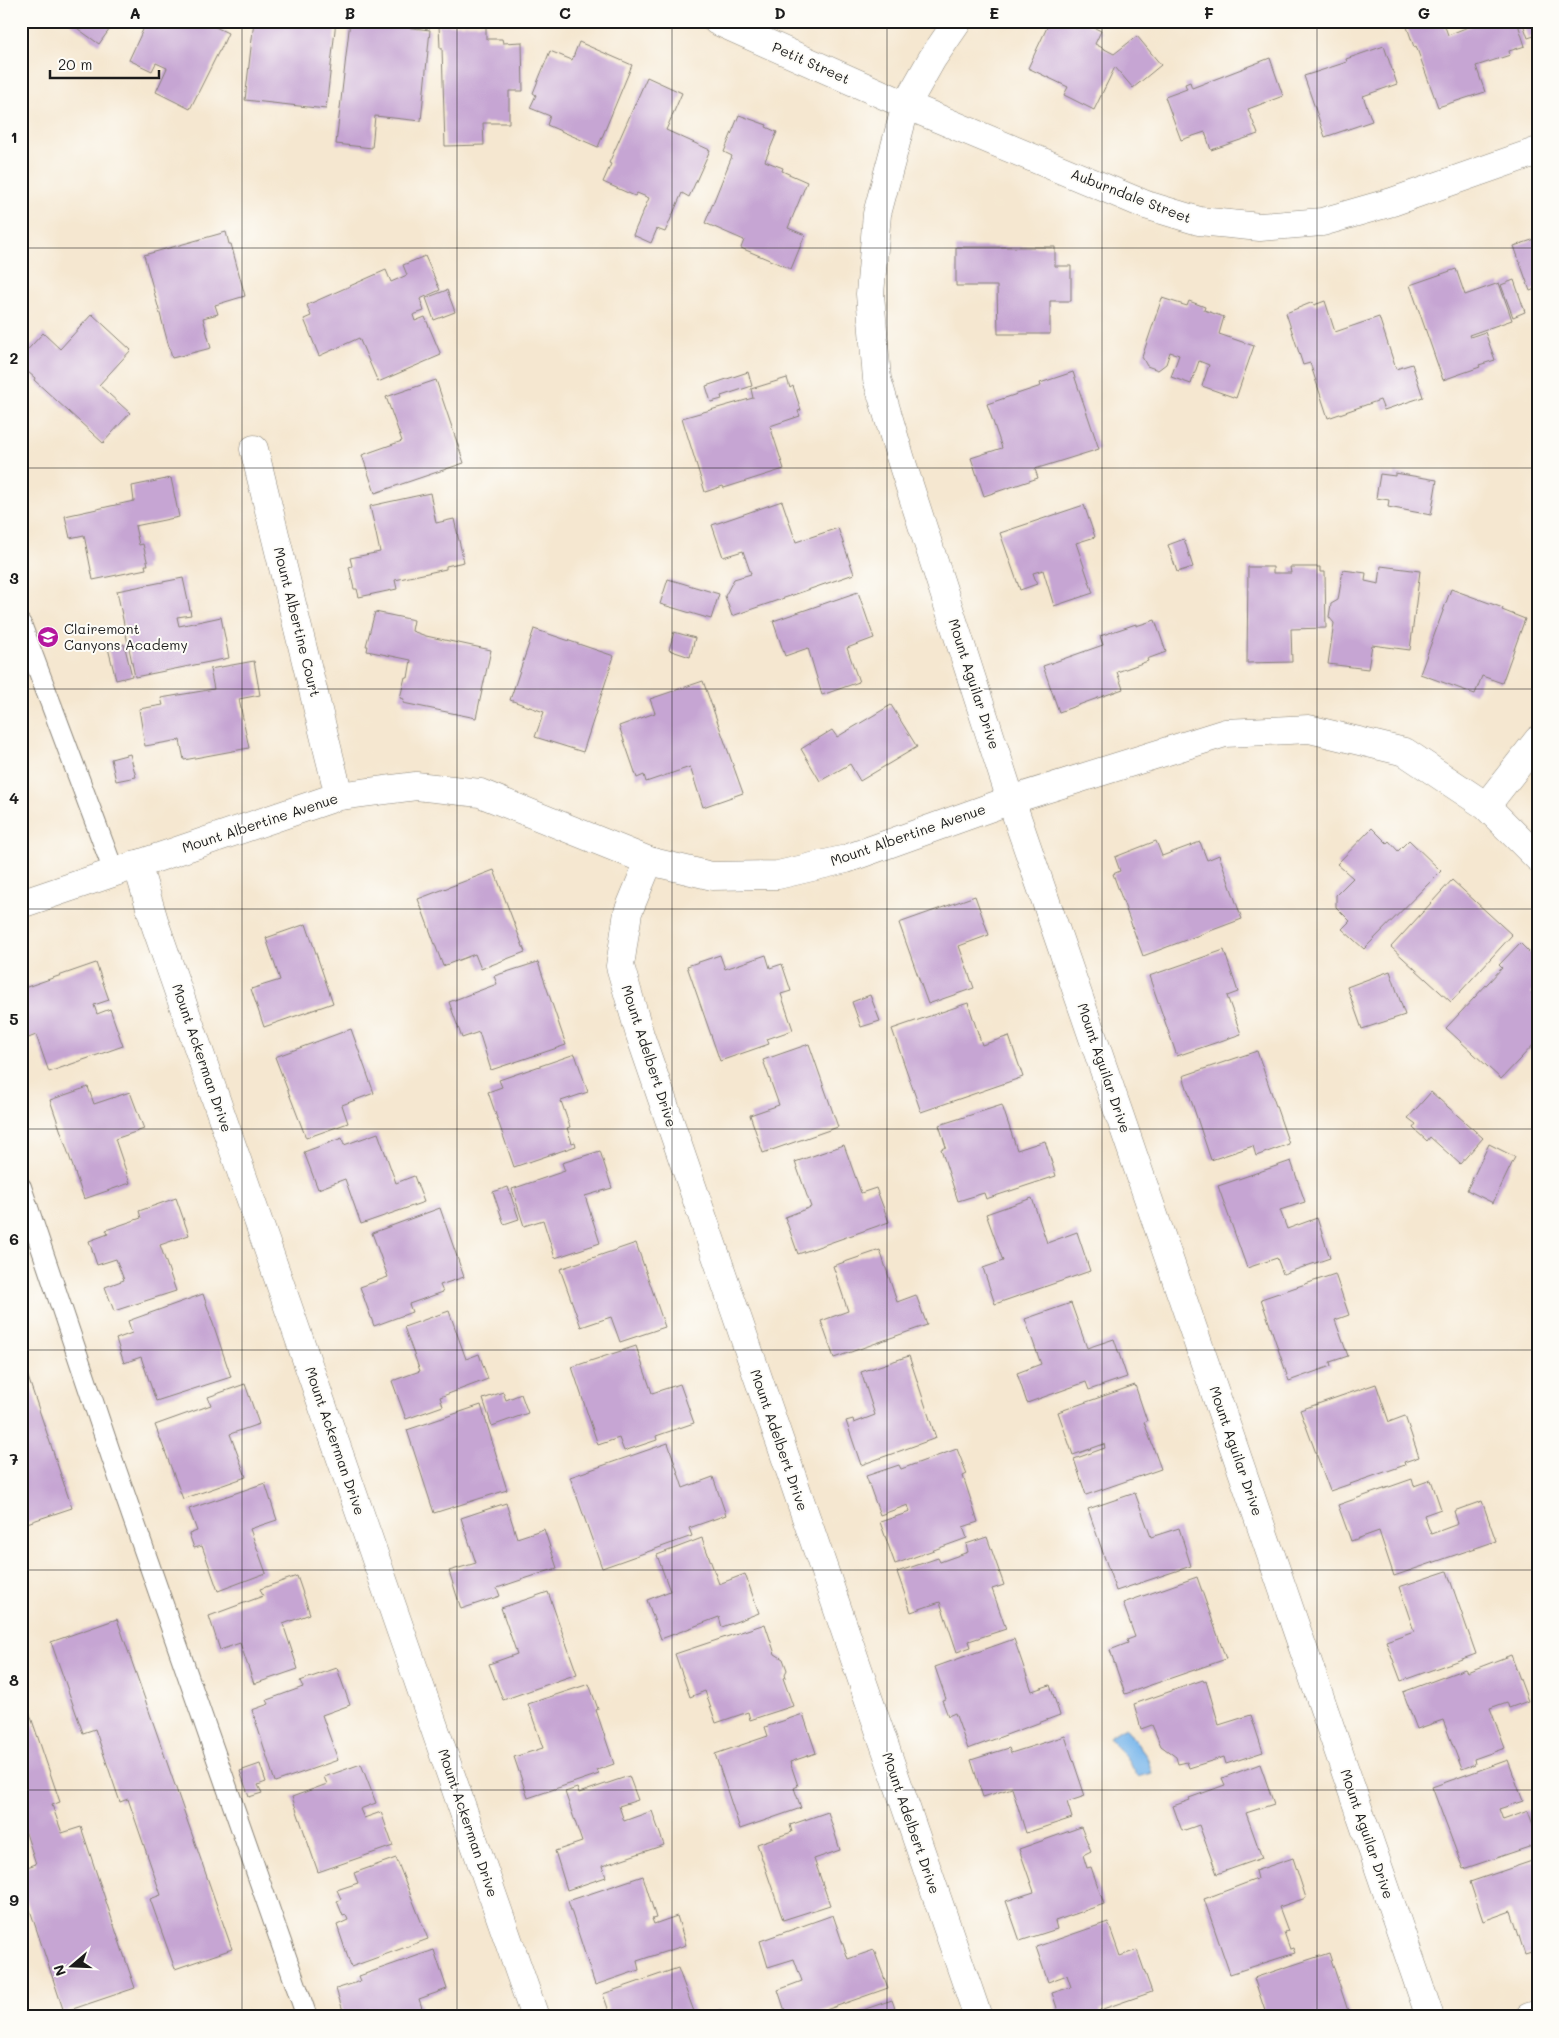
<svg xmlns="http://www.w3.org/2000/svg" width="1559" height="2038" font-family="Mali,sans-serif">
<rect width="100%" height="100%" fill="#fdfcf7"/>
<filter id="ink" filterUnits="userSpaceOnUse"><feTurbulence type="fractalNoise" baseFrequency=".02" numOctaves="2"/><feDisplacementMap in="SourceGraphic" scale="10" xChannelSelector="R" yChannelSelector="G"/><feConvolveMatrix kernelMatrix="1 2 1 2 8 2 1 2 1" color-interpolation-filters="sRGB"/></filter>
<filter id="wash" filterUnits="userSpaceOnUse"><feTurbulence type="fractalNoise" baseFrequency=".0096" numOctaves="4" result="noise"/><feDisplacementMap in="SourceGraphic" scale="20" xChannelSelector="R" yChannelSelector="G"/><feGaussianBlur stdDeviation="1.12" result="paint"/><feColorMatrix in="noise" values="0 0 0 0 0 0 0 0 0 0 0 0 0 0 0 0 0 1.4 0 .05"/><feComposite in="paint" operator="in"/></filter>
<g filter="url(#wash)">
<rect width="100%" height="100%" fill="#f5e7d0"/>
<polygon fill="#78b6eb" stroke="#4a6984" points="1125,1727 1147,1757 1152,1773 1138,1777 1128,1760 1109,1737"/>
<g id="blocks">
<g fill="#c6a5d3">
<polygon points="67,21 119,21 114,27 112,26 99,44"/>
<polygon points="147,21 203,21 228,33 220,51 219,51 190,109 156,92 167,68 156,63 152,71 129,60"/>
<polygon points="254,21 336,21 326,109 245,100"/>
<polygon points="350,21 430,30 421,121 375,116 372,148 336,144"/>
<polygon points="1050,21 1081,21 1101,31 1095,44 1114,54 1137,36 1161,65 1133,88 1115,67 1094,110 1064,95 1068,87 1028,68"/>
<polygon points="1161,21 1178,21 1163,27"/>
<polygon points="1414,21 1419,21 1426,25 1435,21 1443,21 1448,35 1483,21 1517,21 1525,46 1509,51 1510,55 1476,66 1485,92 1438,107 1416,46 1414,47 1406,24"/>
<polygon points="1522,21 1538,21 1538,46 1534,36 1528,38"/>
<polygon points="486,24 486,39 502,39 503,43 522,42 523,91 509,91 509,123 483,123 484,145 445,146 442,48 440,48 439,25"/>
<polygon points="579,42 632,65 598,147 547,125 550,116 530,108 536,95 533,93 550,51 572,60"/>
<polygon points="1384,46 1397,84 1363,96 1372,121 1325,137 1304,76 1347,62 1346,59"/>
<polygon points="1270,58 1283,96 1248,109 1258,134 1211,150 1205,132 1181,140 1165,97 1187,89 1185,84 1190,82 1192,88"/>
<polygon points="647,77 682,93 666,130 710,150 689,197 682,193 665,232 657,229 651,243 633,235 649,198 637,193 635,196 603,182 611,164 609,163"/>
<polygon points="739,115 767,125 766,127 777,132 765,161 783,168 782,171 807,182 788,228 805,235 791,269 741,248 744,240 705,223 732,156 724,152"/>
<polygon points="226,232 229,244 231,244 245,296 215,305 218,314 203,318 211,348 172,358 144,255"/>
<polygon points="1538,238 1538,288 1530,291 1514,246"/>
<polygon points="956,247 1055,247 1055,266 1071,266 1071,301 1050,301 1050,334 998,334 997,286 956,286"/>
<polygon points="425,256 440,290 420,299 424,311 413,315 415,321 425,317 441,355 378,382 359,338 319,356 304,319 311,316 307,305 386,270 391,282 407,275 403,265"/>
<polygon points="1456,269 1465,295 1499,283 1512,320 1469,335 1470,337 1485,332 1495,360 1479,365 1480,367 1443,380 1410,285"/>
<polygon points="1514,280 1525,312 1513,317 1501,285"/>
<polygon points="447,290 455,312 434,320 426,298"/>
<polygon points="1162,298 1187,306 1189,301 1205,307 1204,310 1224,317 1219,334 1254,346 1236,398 1202,386 1209,365 1199,361 1191,384 1171,377 1179,355 1170,352 1166,364 1158,370 1147,366 1142,357"/>
<polygon points="1325,301 1335,332 1379,317 1396,369 1412,364 1423,397 1384,410 1380,400 1328,418 1310,363 1303,365 1286,313 1313,302 1314,305"/>
<polygon points="92,314 131,350 99,385 130,413 103,443 34,380 35,378 21,366 21,357 43,333 60,349"/>
<polygon points="748,372 752,386 721,396 722,399 711,402 706,386"/>
<polygon points="1073,372 1099,449 1035,469 1038,478 984,496 971,458 1002,448 987,404 1041,386 1040,383"/>
<polygon points="787,378 790,388 793,386 801,410 798,411 800,416 770,426 784,469 724,488 723,486 705,492 682,418 753,398 751,389"/>
<polygon points="436,380 464,463 375,493 362,455 402,441 386,397"/>
<polygon points="1395,473 1437,480 1431,515 1388,507 1389,500 1376,498 1380,474 1395,476"/>
<polygon points="171,478 179,517 135,526 139,545 143,544 148,565 145,565 146,569 93,580 84,535 70,538 65,516 134,501 132,486"/>
<polygon points="430,493 436,523 454,519 464,562 446,566 446,569 395,580 397,589 359,597 357,589 354,589 349,567 352,566 350,558 380,552 370,506"/>
<polygon points="782,501 796,542 838,528 854,574 732,616 725,596 734,579 751,574 743,551 723,557 712,525"/>
<polygon points="1084,505 1095,537 1076,543 1093,593 1054,606 1043,570 1033,573 1037,584 1020,590 1000,533"/>
<polygon points="1184,539 1193,567 1177,572 1168,545"/>
<polygon points="1381,566 1420,571 1410,650 1372,645 1368,669 1328,664 1334,623 1329,617 1331,604 1338,600 1343,570 1366,573 1365,581 1379,584"/>
<polygon points="1248,567 1273,567 1273,573 1291,573 1290,567 1320,567 1320,572 1325,572 1326,628 1291,629 1292,662 1247,663"/>
<polygon points="183,578 191,615 177,617 179,626 221,617 229,658 135,677 117,591"/>
<polygon points="668,579 719,594 711,619 660,604"/>
<polygon points="1451,589 1503,608 1502,610 1525,619 1502,683 1482,676 1475,694 1420,674"/>
<polygon points="858,592 874,638 847,648 859,682 822,695 808,648 785,656 773,621"/>
<polygon points="375,612 414,620 412,631 426,636 491,650 476,718 403,703 404,699 400,698 405,677 408,678 411,660 367,651 368,646 366,646"/>
<polygon points="1155,620 1166,652 1147,659 1148,661 1117,672 1123,689 1059,712 1043,666 1103,645 1100,636 1136,624 1136,626"/>
<polygon points="534,629 614,656 583,752 535,737 544,712 510,700"/>
<polygon points="674,632 695,638 690,657 669,650"/>
<polygon points="124,644 132,676 116,680 108,648"/>
<polygon points="254,661 260,695 239,699 249,748 184,760 180,740 145,746 139,709 163,705 161,698 214,689 210,669"/>
<polygon points="703,681 743,793 703,807 690,767 646,782 644,775 637,778 619,726 655,713 650,699"/>
<polygon points="891,705 917,747 860,781 850,764 820,781 801,749 832,730 837,737"/>
<polygon points="130,754 136,777 116,781 111,759"/>
<polygon points="1372,828 1387,843 1389,841 1398,851 1409,840 1441,871 1364,949 1342,929 1350,921 1336,907 1336,895 1353,878 1337,864"/>
<polygon points="1156,841 1162,856 1200,842 1207,860 1219,855 1242,919 1143,956 1113,874 1120,871 1115,857"/>
<polygon points="494,870 525,952 481,969 475,954 443,966 418,899"/>
<polygon points="1452,880 1512,935 1451,1002 1391,947"/>
<polygon points="975,896 989,935 959,946 974,988 928,1004 899,923"/>
<polygon points="306,924 333,1003 264,1027 251,989 280,980 266,938"/>
<polygon points="1520,943 1538,961 1538,986 1531,993 1538,998 1538,1040 1501,1079 1446,1028 1502,968 1499,965"/>
<polygon points="1224,950 1238,992 1227,996 1241,1034 1177,1056 1149,976"/>
<polygon points="720,955 725,969 766,955 770,968 782,964 791,991 781,994 793,1030 767,1039 769,1044 720,1061 687,966"/>
<polygon points="538,962 566,1045 491,1070 479,1032 462,1038 449,1002 497,984 494,976"/>
<polygon points="96,963 109,1000 94,1005 97,1014 110,1009 123,1046 49,1072 36,1035 21,1041 21,989"/>
<polygon points="1390,971 1405,1015 1362,1029 1347,987"/>
<polygon points="870,995 880,1021 861,1027 852,1002"/>
<polygon points="968,1003 982,1045 1009,1036 1023,1077 921,1112 892,1029"/>
<polygon points="351,1029 374,1093 342,1105 348,1123 306,1138 275,1057"/>
<polygon points="809,1044 838,1127 763,1153 750,1115 779,1105 763,1060"/>
<polygon points="1257,1051 1289,1144 1256,1156 1253,1146 1211,1160 1183,1076"/>
<polygon points="575,1054 588,1092 561,1101 570,1127 567,1128 572,1143 575,1142 576,1146 514,1167 488,1092 502,1087 499,1080"/>
<polygon points="88,1087 94,1104 130,1092 144,1129 115,1139 130,1183 84,1199 50,1100"/>
<polygon points="1431,1092 1483,1138 1460,1164 1430,1137 1427,1141 1413,1128 1416,1124 1408,1118"/>
<polygon points="1002,1105 1017,1150 1045,1141 1056,1176 986,1199 984,1193 958,1201 941,1149 946,1147 939,1125"/>
<polygon points="378,1133 396,1183 414,1176 424,1202 361,1224 345,1179 318,1189 304,1152 342,1138 344,1145"/>
<polygon points="1489,1144 1515,1157 1493,1203 1467,1190"/>
<polygon points="844,1145 861,1193 876,1188 889,1222 798,1254 785,1217 811,1207 795,1162"/>
<polygon points="600,1151 612,1188 585,1196 600,1243 555,1258 543,1220 524,1226 512,1189 565,1171 562,1163"/>
<polygon points="1291,1161 1305,1202 1280,1210 1287,1229 1317,1218 1330,1258 1283,1274 1277,1258 1247,1268 1218,1186"/>
<polygon points="508,1187 519,1219 504,1224 493,1192"/>
<polygon points="176,1198 189,1235 160,1245 176,1291 114,1311 105,1287 124,1280 116,1259 97,1265 89,1241 108,1234 106,1230 141,1218 139,1211"/>
<polygon points="1032,1198 1047,1243 1077,1232 1090,1271 995,1304 983,1268 1003,1261 986,1214"/>
<polygon points="440,1208 464,1277 440,1285 443,1292 409,1304 412,1312 374,1326 360,1287 388,1277 372,1233"/>
<polygon points="636,1243 665,1327 620,1342 611,1317 581,1327 560,1269"/>
<polygon points="880,1250 897,1302 916,1295 927,1325 834,1358 821,1321 848,1311 833,1266"/>
<polygon points="1335,1274 1349,1315 1335,1320 1348,1356 1330,1362 1331,1366 1289,1381 1261,1299"/>
<polygon points="203,1294 231,1377 156,1401 141,1357 124,1363 116,1339 132,1333 128,1321"/>
<polygon points="1071,1303 1087,1348 1114,1339 1127,1377 1089,1390 1086,1382 1027,1403 1017,1373 1041,1364 1025,1319"/>
<polygon points="449,1311 466,1359 479,1354 488,1379 440,1397 443,1406 406,1419 392,1381 420,1371 404,1327"/>
<polygon points="636,1346 652,1393 680,1384 694,1423 656,1436 657,1440 624,1451 619,1438 598,1445 572,1367"/>
<polygon points="21,1356 72,1508 21,1525"/>
<polygon points="909,1356 936,1438 861,1465 846,1421 853,1419 854,1423 875,1415 861,1372"/>
<polygon points="245,1384 259,1424 230,1434 246,1477 183,1499 155,1425 211,1405 208,1397"/>
<polygon points="1376,1384 1389,1422 1405,1416 1419,1457 1404,1462 1405,1465 1330,1491 1300,1410"/>
<polygon points="1135,1385 1147,1421 1144,1422 1161,1469 1086,1495 1074,1459 1105,1448 1104,1444 1073,1455 1058,1412"/>
<polygon points="503,1392 506,1400 521,1394 528,1413 492,1426 483,1399"/>
<polygon points="481,1405 507,1490 434,1513 407,1430"/>
<polygon points="668,1443 683,1488 713,1477 726,1515 689,1528 692,1536 602,1568 570,1477"/>
<polygon points="957,1449 967,1474 963,1476 978,1522 963,1527 967,1538 895,1564 880,1522 910,1512 908,1505 880,1515 866,1476 899,1465 901,1469"/>
<polygon points="1412,1479 1414,1486 1431,1480 1441,1509 1424,1515 1431,1534 1458,1524 1454,1511 1482,1501 1496,1541 1394,1576 1379,1531 1351,1541 1338,1505"/>
<polygon points="265,1483 277,1520 250,1529 266,1573 218,1591 202,1546 194,1548 189,1534 197,1531 189,1509"/>
<polygon points="1135,1493 1151,1537 1179,1528 1191,1566 1116,1591 1088,1509"/>
<polygon points="506,1503 517,1538 544,1529 557,1568 497,1588 500,1596 461,1609 449,1571 476,1563 461,1518"/>
<polygon points="987,1537 1004,1585 992,1589 1006,1629 969,1641 971,1647 957,1652 940,1602 911,1612 897,1572 938,1558 940,1562 968,1552 966,1544"/>
<polygon points="702,1538 719,1584 745,1574 759,1613 722,1627 719,1617 661,1639 647,1600 670,1591 657,1555"/>
<polygon points="1447,1571 1476,1654 1401,1681 1386,1641 1414,1631 1399,1587"/>
<polygon points="297,1576 310,1614 283,1624 298,1669 254,1684 240,1643 220,1650 209,1616 263,1596 260,1589"/>
<polygon points="1197,1577 1226,1659 1125,1694 1110,1650 1128,1643 1127,1640 1135,1637 1123,1603"/>
<polygon points="548,1592 577,1674 503,1700 489,1664 517,1654 501,1608"/>
<polygon points="117,1619 232,1949 175,1969 150,1899 161,1895 128,1799 120,1802 95,1729 83,1733 51,1642"/>
<polygon points="765,1624 775,1654 783,1659 787,1670 785,1674 786,1677 783,1678 793,1706 750,1720 748,1712 716,1723 705,1691 690,1697 675,1654"/>
<polygon points="1014,1639 1032,1691 1050,1685 1060,1715 968,1749 955,1713 948,1716 942,1700 946,1699 935,1667"/>
<polygon points="1511,1655 1528,1701 1509,1708 1507,1702 1490,1708 1505,1748 1474,1759 1475,1764 1462,1769 1443,1720 1417,1729 1403,1692 1465,1669 1467,1672"/>
<polygon points="337,1668 350,1705 322,1715 338,1760 275,1782 252,1710 269,1704 267,1700 303,1687 300,1681"/>
<polygon points="1203,1680 1204,1682 1206,1681 1219,1725 1251,1715 1263,1752 1226,1764 1224,1757 1189,1768 1187,1762 1178,1764 1176,1757 1161,1746 1152,1725 1141,1729 1134,1704"/>
<polygon points="589,1684 598,1709 596,1710 614,1764 597,1770 599,1774 528,1798 514,1757 543,1748 528,1704"/>
<polygon points="21,1688 60,1802 52,1805 62,1833 81,1827 135,1988 64,2012 21,1883 21,1869 36,1864 23,1824 21,1825"/>
<polygon points="803,1714 816,1753 790,1762 798,1786 794,1788 801,1808 740,1829 715,1754 768,1736 765,1727"/>
<polygon points="1065,1736 1085,1796 1067,1802 1072,1818 1026,1833 1012,1788 983,1797 971,1760 1009,1748 1011,1753"/>
<polygon points="1508,1760 1523,1801 1499,1809 1503,1820 1528,1811 1538,1838 1538,1844 1463,1869 1432,1787"/>
<polygon points="260,1764 266,1782 258,1785 262,1793 249,1797 240,1771"/>
<polygon points="361,1764 376,1803 360,1809 364,1818 381,1812 393,1846 318,1872 292,1797 327,1784 324,1777"/>
<polygon points="1260,1764 1274,1804 1246,1813 1262,1858 1217,1874 1199,1825 1182,1831 1173,1806 1190,1800 1189,1798 1225,1785 1222,1778"/>
<polygon points="629,1776 638,1800 619,1806 624,1821 652,1811 664,1845 602,1866 606,1877 567,1890 555,1851 582,1842 565,1792 577,1788 579,1793"/>
<polygon points="828,1812 840,1850 814,1859 830,1905 783,1920 757,1844 792,1832 790,1825"/>
<polygon points="1081,1827 1091,1851 1083,1855 1087,1868 1091,1867 1104,1904 1055,1921 1057,1929 1020,1941 1006,1901 1034,1892 1019,1849"/>
<polygon points="396,1858 428,1939 351,1967 337,1925 348,1920 346,1915 343,1916 337,1901 341,1899 337,1890 358,1883 354,1873"/>
<polygon points="1293,1858 1306,1898 1279,1907 1288,1931 1284,1932 1290,1949 1293,1948 1295,1953 1230,1974 1204,1899 1257,1879 1255,1871"/>
<polygon points="1538,1859 1538,1951 1525,1955 1511,1911 1483,1921 1470,1882"/>
<polygon points="643,1876 656,1918 652,1919 654,1924 677,1916 686,1945 637,1961 639,1970 595,1985 568,1901"/>
<polygon points="833,1915 848,1959 874,1950 888,1988 806,2017 787,2017 778,1990 802,1981 794,1959 768,1967 760,1941"/>
<polygon points="1108,1922 1120,1956 1137,1950 1152,1992 1100,2010 1102,2017 1060,2017 1052,1993 1071,1987 1067,1975 1048,1982 1036,1947"/>
<polygon points="434,1950 447,1989 419,1999 425,2017 373,2017 370,2008 345,2017 336,1989 361,1981 359,1976"/>
<polygon points="1329,1953 1350,2017 1267,2017 1254,1978"/>
<polygon points="678,1968 696,2017 611,2017 603,1994"/>
<polygon points="892,2000 898,2017 856,2017 854,2013"/>
<polygon points="720,2010 722,2017 702,2017 702,2016"/>
</g>
</g>
</g>
<g filter="url(#ink)">
<use href="#blocks" fill-opacity="0" stroke="#888276" stroke-width="1"/>
<g fill="none" stroke-linecap="round" stroke-linejoin="round">
<g stroke="#888276" stroke-width="22">
<g id="service">
<polyline points="21,624 114,872"/>
<polyline points="21,1187 113,1461 307,2017"/>
</g>
</g>
<g stroke="#888276" stroke-width="29">
<g id="minor">
<polyline points="254,449 339,796"/>
<polyline points="1486,806 1538,740"/>
<polyline points="649,861 628,912 620,966 640,1035 978,2017"/>
<polyline points="137,864 156,927 535,2017"/>
<polyline points="21,904 339,796 416,786 480,793 649,861 712,876 778,875 846,859 1011,800 1225,733 1309,729 1405,752 1486,806 1538,858"/>
<polyline points="1529,2017 1538,2014"/>
</g>
</g>
<g stroke="#888276" stroke-width="29">
<g id="tertiary">
<polyline points="717,21 906,105 1146,205 1199,221 1260,227 1322,222 1392,202 1538,151"/>
<polyline points="958,21 932,59 906,105 877,214 870,294 877,379 902,463 1011,800 1430,2017"/>
</g>
</g>
<use href="#service" stroke="#fff" stroke-width="20"/>
<use href="#minor" stroke="#fff" stroke-width="28"/>
<use href="#tertiary" stroke="#fff" stroke-width="28"/>
</g>
</g>
<path fill="none" stroke="#1c1c1c" stroke-width="1" stroke-opacity="0.55" d="M242 21V2017M457 21V2017M672 21V2017M887 21V2017M1102 21V2017M1317 21V2017M21 248H1538M21 468H1538M21 689H1538M21 909H1538M21 1129H1538M21 1350H1538M21 1570H1538M21 1790H1538"/>
<defs>
<g id="school-disc" transform="scale(1.125)"><circle r="9.5" fill="#b5179e" stroke="#fdfcf7"/><path d="M0-5L7-2L0 1L-7-2ZM-4 1L0 2.5L4 1V4Q0 6-4 4Z" fill="#fff"/></g>
</defs>
<g fill-rule="evenodd">
<use href="#school-disc" x="48" y="637"/>
</g>
<g text-anchor="middle" stroke-width="4" stroke-linejoin="round" paint-order="stroke">
<g font-size="14" fill="#1c1c1c" stroke="#fdfcf7">
<text transform="translate(811 63) rotate(24)" y="5">Petit Street</text>
<text transform="translate(1131 196) rotate(21)" y="5">Auburndale Street</text>
<text transform="translate(297 622) rotate(76)" y="5">Mount Albertine Court</text>
<text transform="translate(974 684) rotate(72)" y="5">Mount Aguilar Drive</text>
<text transform="translate(260 823) rotate(-18)" y="5">Mount Albertine Avenue</text>
<text transform="translate(908 835) rotate(-19)" y="5">Mount Albertine Avenue</text>
<text transform="translate(649 1056) rotate(72)" y="5">Mount Adelbert Drive</text>
<text transform="translate(202 1058) rotate(71)" y="5">Mount Ackerman Drive</text>
<text transform="translate(1104 1068) rotate(71)" y="5">Mount Aguilar Drive</text>
<text transform="translate(779 1440) rotate(71)" y="5">Mount Adelbert Drive</text>
<text transform="translate(335 1441) rotate(71)" y="5">Mount Ackerman Drive</text>
<text transform="translate(1236 1451) rotate(71)" y="5">Mount Aguilar Drive</text>
<text transform="translate(468 1823) rotate(71)" y="5">Mount Ackerman Drive</text>
<text transform="translate(911 1823) rotate(71)" y="5">Mount Adelbert Drive</text>
<text transform="translate(1367 1834) rotate(71)" y="5">Mount Aguilar Drive</text>
</g>
<g font-size="14" fill="#1c1c1c" stroke="#fdfcf7" text-anchor="start">
<text x="64" y="634">Clairemont<tspan x="64" dy="16">Canyons Academy</tspan></text>
</g>
</g>
<rect width="1559" height="2038" fill="none" stroke="#fdfcf7" stroke-width="55"/>
<g transform="translate(72 1966) rotate(251)" stroke="#fdfcf7" stroke-width="4" paint-order="stroke">
<path d="M0-4L9 19L0 12L-9 19Z" fill="#1c1c1c"/>
<text y="-8" font-size="14" font-weight="bold" text-anchor="middle" fill="#1c1c1c">N</text>
</g>
<path d="M50 70v8h109v-8" fill="none" stroke="#1c1c1c" stroke-width="2.5"/>
<text x="58" y="70" font-size="15" fill="#1c1c1c" stroke="#fdfcf7" stroke-width="4" paint-order="stroke">20 m</text>
<rect x="28" y="28" width="1504" height="1982" fill="none" stroke="#1c1c1c" stroke-width="2"/>
<g font-size="16" text-anchor="middle" font-weight="bold" fill="#1c1c1c">
<text x="135" y="19">A</text>
<text x="350" y="19">B</text>
<text x="565" y="19">C</text>
<text x="780" y="19">D</text>
<text x="994" y="19">E</text>
<text x="1209" y="19">F</text>
<text x="1424" y="19">G</text>
<text x="14" y="143">1</text>
<text x="14" y="364">2</text>
<text x="14" y="584">3</text>
<text x="14" y="804">4</text>
<text x="14" y="1025">5</text>
<text x="14" y="1245">6</text>
<text x="14" y="1465">7</text>
<text x="14" y="1686">8</text>
<text x="14" y="1906">9</text>
</g>
</svg>
